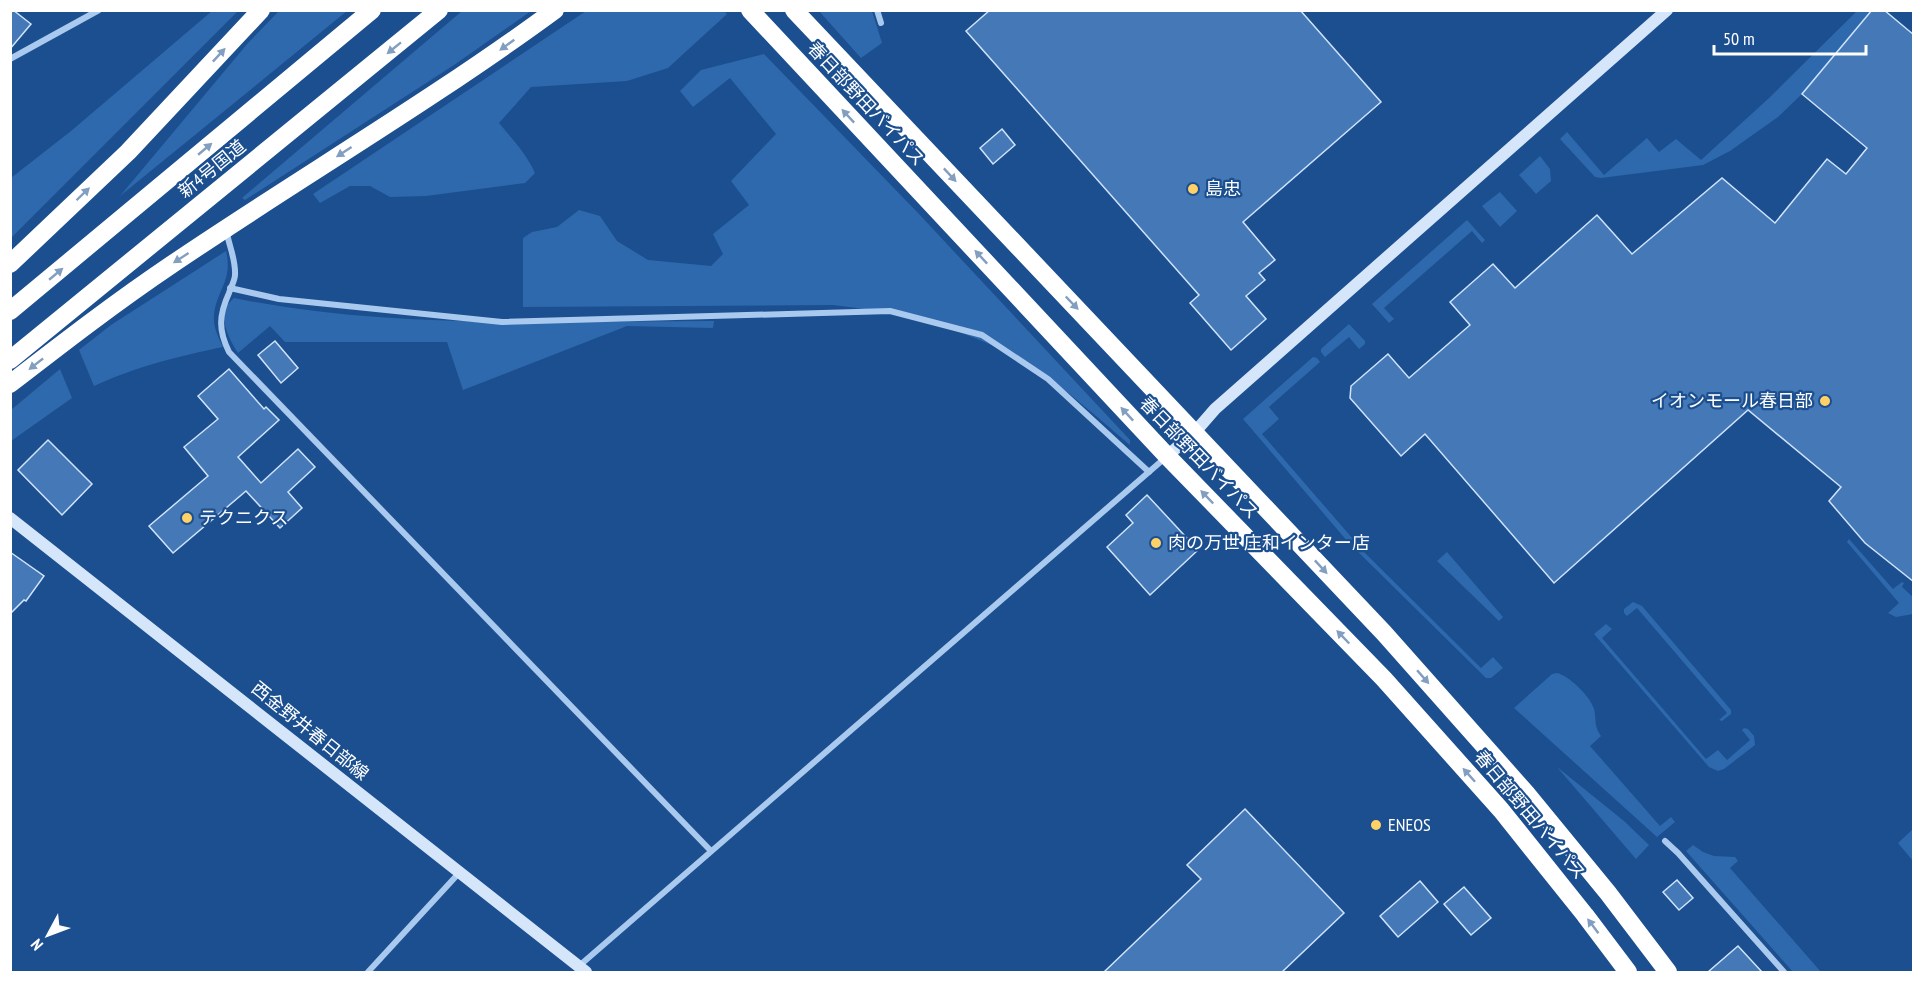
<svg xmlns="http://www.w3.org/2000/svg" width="1924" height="983" font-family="'PT Sans Narrow','Noto Sans JP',sans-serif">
<rect width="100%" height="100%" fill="#1b4f8f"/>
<g fill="#2e69ad">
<path d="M723 10 727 14 668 68 627 81 531 87 499 123C512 139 526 153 535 173L525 183 426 196 390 197 370 186H350L320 203 313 194 586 11Z"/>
<polygon points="212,11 238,11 11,238 11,178 71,131"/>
<polygon points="279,11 347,11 120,196 248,43"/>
<polygon points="462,11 531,11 454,65 245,200 242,198"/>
<polygon points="819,11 872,11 882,43 861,58"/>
<polygon points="1857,11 1872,11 1802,94 1778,117 1730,151 1703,165 1601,178 1595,177 1560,139 1567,132 1604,175 1647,138 1659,152 1676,139 1701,160 1768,99"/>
<path d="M764 54 918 213 1130 440V445C1100 420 1070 392 1037 370 976 330 904 313 833 305L523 307V238L532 232 557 227 579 210 600 216 617 241 648 260 711 266 723 254 713 234 749 205 731 181 776 134 730 78 693 107 680 91 701 70Z"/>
<polygon points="1540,156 1550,169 1551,181 1536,194 1519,175"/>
<polygon points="1500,192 1517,211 1500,227 1482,206"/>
<polygon points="1467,220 1485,240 1482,243 1472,231 1384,308 1394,319 1389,323 1372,304"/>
<path d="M226 251C233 281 217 289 214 315 213 327 218 337 223 347 176 357 138 366 94 386L79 350 111 325Z"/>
<path d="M234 298C390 330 555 321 714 321L713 328 627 326 463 390 447 342H285L270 326 238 353C228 337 215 313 234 298Z"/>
<polygon points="1349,324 1365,341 1365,344 1359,349 1349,337 1325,357 1321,352 1321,349"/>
<polygon points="1313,357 1317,358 1320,362 1269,407 1279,419 1262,434 1366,554 1481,668 1493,657 1503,668 1491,678 1486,678 1348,542 1243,419"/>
<polygon points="60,369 72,398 11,441 11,410"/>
<polygon points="1849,539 1893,589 1902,582 1904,583 1902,587 1913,597 1913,614 1896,617 1888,613 1899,603 1847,542"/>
<polygon points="1447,552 1503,617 1499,621 1437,561"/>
<polygon points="1633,602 1642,606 1731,710 1731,714 1722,721 1719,720 1727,713 1637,608 1627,616 1624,613 1624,609"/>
<polygon points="1606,624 1612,629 1602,638 1706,759 1718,750 1727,760 1750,740 1742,730 1744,728 1748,729 1754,736 1755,745 1724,769 1718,771 1709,767 1594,634"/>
<path d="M1557 673C1568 675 1591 697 1594 709 1597 721 1593 724 1601 736L1590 746 1660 826 1671 817 1675 822 1657 837 1514 708 1552 674Z"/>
<polygon points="1557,767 1624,821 1649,845 1636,859"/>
<polygon points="1913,829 1913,861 1898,843"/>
<polygon points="1693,845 1703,852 1714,856 1735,857 1738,861 1730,868 1821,972 1793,972 1686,851"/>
</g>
<g fill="#4478b7" stroke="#cfe3fa" stroke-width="1.5">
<polygon points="10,10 13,10 31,24 10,49"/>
<polygon points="990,10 1300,10 1381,102 1243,222 1275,260 1259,273 1265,280 1246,296 1266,319 1231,350 1190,303 1199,295 966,31"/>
<polygon points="1872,10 1884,10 1914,35 1914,582 1865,543 1829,501 1841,487 1748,410 1554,583 1425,434 1401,456 1350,398 1351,386 1388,354 1409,378 1470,325 1450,302 1493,264 1515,288 1597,215 1632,254 1722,178 1775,223 1827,159 1846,174 1867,148 1802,94"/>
<polygon points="1002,129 1015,145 993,164 980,148"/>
<polygon points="275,341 298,368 281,383 258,355"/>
<polygon points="229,369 264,409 266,407 279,420 238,457 261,483 298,449 315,467 288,492 302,508 280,528 246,491 173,553 149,526 208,476 184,447 218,419 198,396"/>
<polygon points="48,440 92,484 62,515 18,470"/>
<polygon points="1147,495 1198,550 1150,595 1107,547 1133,523 1126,515"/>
<polygon points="10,552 44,576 26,601 24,600 10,614"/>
<polygon points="1245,809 1344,913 1282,972 1104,972 1201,879 1187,865"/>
<polygon points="1677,880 1693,898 1679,910 1663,892"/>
<polygon points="1420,881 1438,902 1398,937 1380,916"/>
<polygon points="1464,887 1491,918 1471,935 1444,904"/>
<polygon points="1738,946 1762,972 1708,972"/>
</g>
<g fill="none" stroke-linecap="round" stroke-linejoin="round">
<g stroke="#a9c9ee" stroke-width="6">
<polyline points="877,10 881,23"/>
<polyline points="10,59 99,10"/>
<path d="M227 233C229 246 236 260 235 275 235 280 231 287 229 293 219 315 218 330 229 352L711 851"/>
<polyline points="230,288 279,299 502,322 890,311 982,335 1048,379 1149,472"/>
<polyline points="1665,841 1678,853 1784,972"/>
<polyline points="579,966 1165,458"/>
<polyline points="368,972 459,873"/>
</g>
<g stroke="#d6e6fa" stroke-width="12">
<polyline points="1167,456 1195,432 1215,409 1667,10"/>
<polyline points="10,518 586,972"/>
</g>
<g stroke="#fff" stroke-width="18">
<polyline points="750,10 1167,456 1384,679 1501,810 1585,915 1628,972"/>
<polyline points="794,10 1384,633 1526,793 1608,893 1668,972"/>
<polyline points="10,264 128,152 261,10"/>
<polyline points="10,311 372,10"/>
<polyline points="10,360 439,10"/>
<path d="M10 384C63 343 116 302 171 265 298 179 431 101 555 10"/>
</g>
</g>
<defs><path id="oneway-solid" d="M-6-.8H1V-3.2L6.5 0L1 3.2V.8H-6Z" transform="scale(1.5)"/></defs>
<g fill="#829ec1">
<use href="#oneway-solid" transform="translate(507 45) rotate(144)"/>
<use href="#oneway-solid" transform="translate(394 48) rotate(141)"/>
<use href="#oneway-solid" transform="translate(219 55) rotate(-47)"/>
<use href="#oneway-solid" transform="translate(848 116) rotate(-133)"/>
<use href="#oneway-solid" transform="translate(205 149) rotate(-40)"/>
<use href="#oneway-solid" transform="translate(344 152) rotate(147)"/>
<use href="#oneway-solid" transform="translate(950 175) rotate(47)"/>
<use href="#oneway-solid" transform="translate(83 194) rotate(-44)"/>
<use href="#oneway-solid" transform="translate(981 257) rotate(-133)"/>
<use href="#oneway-solid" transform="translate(181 258) rotate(147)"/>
<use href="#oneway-solid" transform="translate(56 274) rotate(-40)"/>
<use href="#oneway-solid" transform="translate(1072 303) rotate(46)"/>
<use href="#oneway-solid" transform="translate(36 364) rotate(142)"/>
<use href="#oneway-solid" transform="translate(1127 414) rotate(-133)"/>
<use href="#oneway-solid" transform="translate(1207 497) rotate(-134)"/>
<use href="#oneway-solid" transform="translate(1321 567) rotate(47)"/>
<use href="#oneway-solid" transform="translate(1343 637) rotate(-134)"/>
<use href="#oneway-solid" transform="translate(1423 677) rotate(49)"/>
<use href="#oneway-solid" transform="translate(1469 775) rotate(-132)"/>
<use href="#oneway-solid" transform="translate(1593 926) rotate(-127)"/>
</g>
<g fill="#ffd166" stroke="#1b4f8f" stroke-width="2">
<circle cx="1193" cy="189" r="6"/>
<circle cx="1825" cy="401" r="6"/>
<circle cx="187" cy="518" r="6"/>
<circle cx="1156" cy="543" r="6"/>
<circle cx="1376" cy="825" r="6"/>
</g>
<g text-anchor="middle" stroke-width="4.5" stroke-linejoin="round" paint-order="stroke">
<g font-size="18" fill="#fff" stroke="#1b4f8f">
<text transform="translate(866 104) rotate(47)" y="6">春日部野田バイパス</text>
<text transform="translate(212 169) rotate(-39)" y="6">新4号国道</text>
<text transform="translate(1199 458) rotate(46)" y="6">春日部野田バイパス</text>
<text transform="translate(310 731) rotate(39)" y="6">西金野井春日部線</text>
<text transform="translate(1530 815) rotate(50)" y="6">春日部野田バイパス</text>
</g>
<g font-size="18" fill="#fff" stroke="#1b4f8f" text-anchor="start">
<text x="1205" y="195">島忠</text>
<text x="1813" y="407" text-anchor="end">イオンモール春日部</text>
<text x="199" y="524">テクニクス</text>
<text x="1168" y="549">肉の万世 庄和インター店</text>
<text x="1388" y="831">ENEOS</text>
</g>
</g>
<rect width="1924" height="983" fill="none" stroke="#ffffff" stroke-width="24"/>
<g transform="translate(48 935) rotate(229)" stroke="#1b4f8f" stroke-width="4.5" paint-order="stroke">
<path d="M0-4.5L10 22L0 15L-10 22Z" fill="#ffffff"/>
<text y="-9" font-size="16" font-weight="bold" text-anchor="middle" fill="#ffffff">N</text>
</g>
<path d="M1714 45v9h152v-9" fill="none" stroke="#ffffff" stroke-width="3"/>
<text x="1723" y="45" font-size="18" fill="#ffffff" stroke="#1b4f8f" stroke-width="4.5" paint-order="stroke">50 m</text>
</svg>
